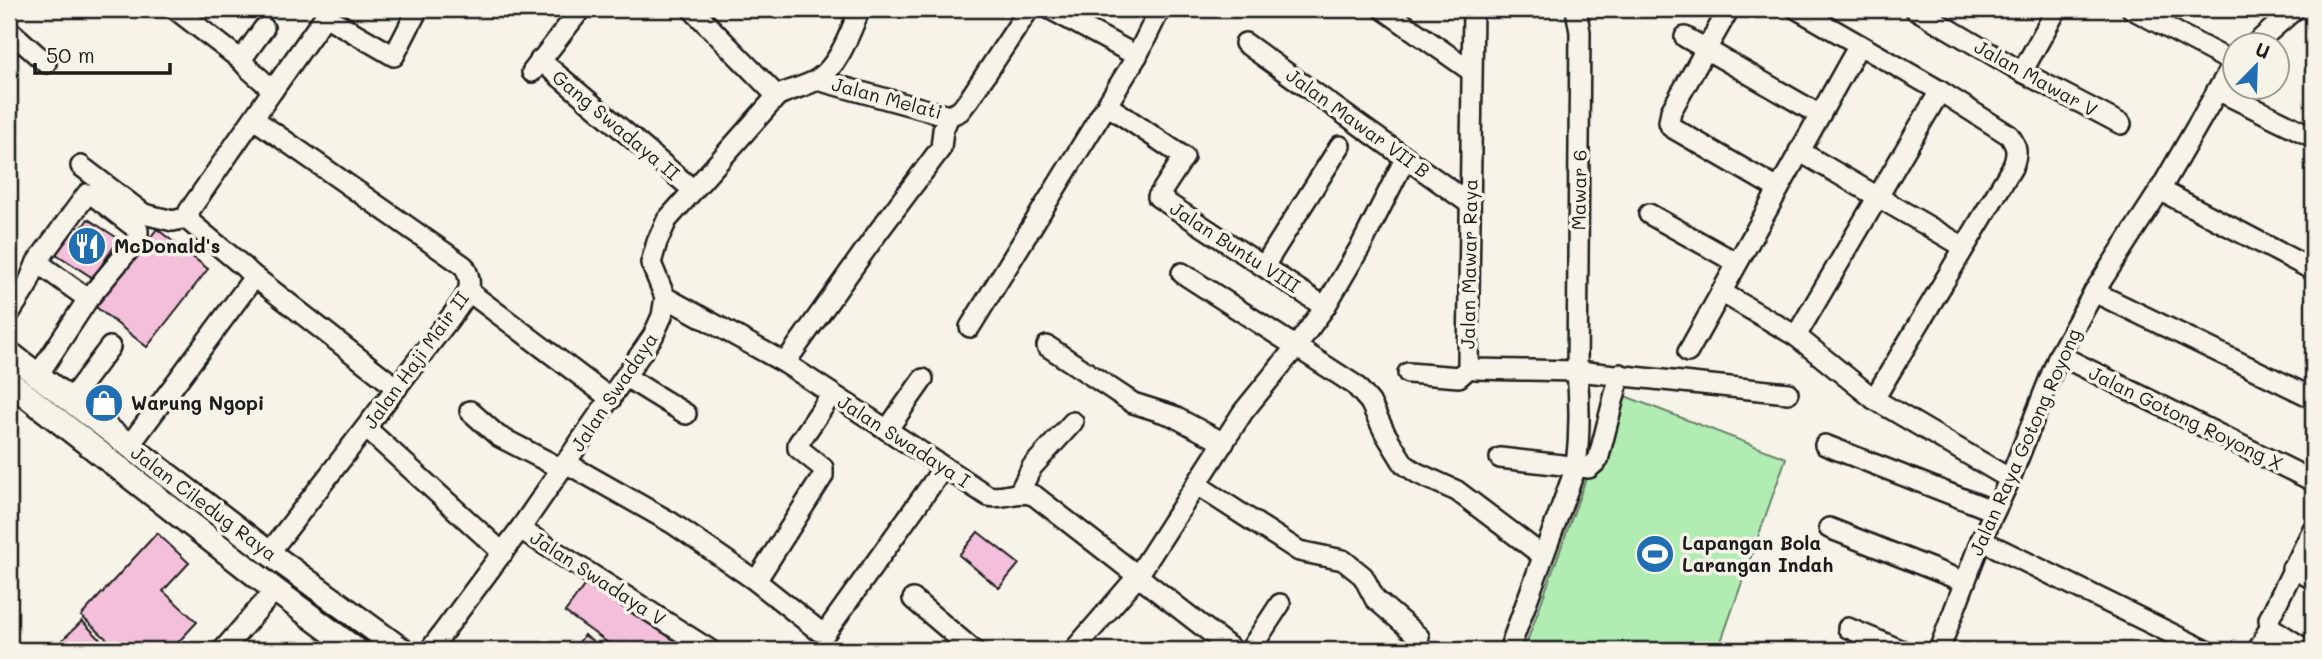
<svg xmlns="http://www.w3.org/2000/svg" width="2322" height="659" font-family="Mali,sans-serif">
<rect width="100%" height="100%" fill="#f7f3e8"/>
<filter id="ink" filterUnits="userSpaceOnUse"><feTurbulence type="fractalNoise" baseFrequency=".0143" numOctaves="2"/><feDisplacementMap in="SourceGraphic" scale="14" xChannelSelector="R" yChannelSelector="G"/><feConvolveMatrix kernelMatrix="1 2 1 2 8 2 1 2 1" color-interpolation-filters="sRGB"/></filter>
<g filter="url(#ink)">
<polygon fill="#b1edb3" stroke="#668468" stroke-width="2" points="1617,393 1786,458 1718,650 1524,650"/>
<g fill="#f4bfdb" stroke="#1c1c1c" stroke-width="2">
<polygon points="816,9 834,9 828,17"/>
<polygon points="88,219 119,239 93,278 56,254 74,225 81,229"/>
<polygon points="157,229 208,269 147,347 96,307"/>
<polygon points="978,532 1019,564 999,588 959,555"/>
<polygon points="157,533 189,563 163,591 197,622 171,650 119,650 81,616"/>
<polygon points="592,575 680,639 672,650 618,650 565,612"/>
<polygon points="82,621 111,650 52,650"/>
<polygon points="584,635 606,650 574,650"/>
</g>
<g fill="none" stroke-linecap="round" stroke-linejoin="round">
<g stroke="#1c1c1c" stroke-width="24">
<g id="minor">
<polyline points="175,9 241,60"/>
<polyline points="692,9 777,96"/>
<polyline points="1050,9 1137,56 1160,9"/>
<polyline points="1383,9 1471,71"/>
<polyline points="1473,9 1468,363 1475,369 1577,371 1788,393"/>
<polyline points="1729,9 1671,111 1669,122 1671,127 1778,189"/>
<path d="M1797 9 1940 91 2009 135C2017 146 2018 153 2013 166L1874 399"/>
<polyline points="1915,9 2022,72 2121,124"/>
<polyline points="2132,9 2234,63"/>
<polyline points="325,16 394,56 418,9"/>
<polyline points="9,30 46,63"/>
<polyline points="1685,37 1820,115"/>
<polyline points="1245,43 1470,204"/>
<polyline points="2253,46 2295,9"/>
<polyline points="540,60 692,189"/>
<polyline points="532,72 581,9"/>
<polyline points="2022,72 2057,9"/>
<polyline points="817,80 949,116 960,111 970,98 1029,9"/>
<polyline points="273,90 330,9"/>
<polyline points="2217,90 2313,137"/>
<polyline points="1107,105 1184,157 1158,197 1325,307"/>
<path d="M254 119 464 266C476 287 466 296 454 313L269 553"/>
<polyline points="1799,151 1964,247"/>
<polyline points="81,166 144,214 173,221 189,217"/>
<polyline points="2160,190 2313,270"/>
<polyline points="1649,214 1737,263"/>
<polyline points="37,262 88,299"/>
<polyline points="1264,266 1340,146"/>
<polyline points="1182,273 1355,385 1370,402 1385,433 1404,464 1417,473 1457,491 1543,556"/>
<polyline points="251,274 397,388"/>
<polyline points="468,291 611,399"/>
<polyline points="1721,292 1796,336 1874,399 2010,479"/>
<polyline points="2094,292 2313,398"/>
<path d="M665 297 785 363 988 496C1005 500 1019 488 1035 496L1233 650"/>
<polyline points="9,314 27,286 37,262 87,194 94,196 138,230 138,239 88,299 38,375"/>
<polyline points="970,327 1137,56"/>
<polyline points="1796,336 1940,91"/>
<polyline points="1047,346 1133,403 1171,415 1224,443"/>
<polyline points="1688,352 1859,45"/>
<polyline points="2059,355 2313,481"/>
<polyline points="785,363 878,232 941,148 943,130 949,116"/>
<polyline points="1408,373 1459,377 1470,367"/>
<polyline points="626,377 686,414"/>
<polyline points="70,400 110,347"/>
<polyline points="470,411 498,436 562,469"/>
<polyline points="366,428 503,553"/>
<polyline points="887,430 923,379"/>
<polyline points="1825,445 1994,511"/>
<polyline points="129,446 252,280 251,274 244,267 190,222 189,211 273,90 248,68 241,60 264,28"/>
<polyline points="1500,458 1589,468 1598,460 1620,374"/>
<polyline points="566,463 672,523 756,581 819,631 826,632 944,467"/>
<polyline points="1197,485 1299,551 1343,560 1363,576 1375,599 1419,637"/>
<polyline points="1019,493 1032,467 1073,422"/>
<polyline points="1829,528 1965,582"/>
<polyline points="520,529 710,650"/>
<polyline points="1981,540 2205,650"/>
<polyline points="2292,568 2313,579"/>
<polyline points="756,581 823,476 823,468 798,448 798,444 832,394"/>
<polyline points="913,599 973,650"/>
<polyline points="2270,627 2306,650"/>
<polyline points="1848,628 1901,650"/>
<polyline points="223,650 275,590"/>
<path d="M430 650 520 529 653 336 662 316 665 297 651 263 657 242 667 220 777 96C790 89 806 87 818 79 840 64 850 32 860 9"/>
<polyline points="1074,650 1137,577 1243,412 1295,348 1325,307 1362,244 1406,157"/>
<polyline points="1250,650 1280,604"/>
<path d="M1509 650 1576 467C1580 434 1580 404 1577 371L1580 32 1576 9"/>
<polyline points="1939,650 1981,540 2010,479 2059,355 2094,292 2160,190 2234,62"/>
<polyline points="2258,650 2270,627 2269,619 2313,529"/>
</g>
</g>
<g stroke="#1c1c1c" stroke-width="28">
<g id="major">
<polyline points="9,353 269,553 402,650"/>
<polyline points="9,382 275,590 356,650"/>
</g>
</g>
<use href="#minor" stroke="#f7f3e8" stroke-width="19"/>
<use href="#major" stroke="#f7f3e8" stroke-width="23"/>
</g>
</g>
<defs>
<g id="restaurant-disc" transform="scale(2.0125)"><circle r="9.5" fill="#1f6fb2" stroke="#f7f3e8"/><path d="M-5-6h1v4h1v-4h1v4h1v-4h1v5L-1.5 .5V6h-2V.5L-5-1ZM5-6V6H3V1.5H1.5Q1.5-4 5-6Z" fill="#fff"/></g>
<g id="shop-disc" transform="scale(2.0125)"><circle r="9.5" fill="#1f6fb2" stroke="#f7f3e8"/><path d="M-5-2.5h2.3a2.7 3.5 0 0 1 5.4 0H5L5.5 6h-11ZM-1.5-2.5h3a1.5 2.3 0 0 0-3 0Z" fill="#fff"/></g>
<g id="stadium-disc" transform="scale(2.0125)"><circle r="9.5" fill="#1f6fb2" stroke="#f7f3e8"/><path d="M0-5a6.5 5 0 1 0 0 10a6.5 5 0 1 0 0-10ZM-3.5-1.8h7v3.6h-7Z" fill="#fff"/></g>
</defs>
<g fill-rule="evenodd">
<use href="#restaurant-disc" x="87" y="246"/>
<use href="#shop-disc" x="104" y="403"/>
<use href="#stadium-disc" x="1655" y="554"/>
</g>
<g text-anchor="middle" stroke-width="7" stroke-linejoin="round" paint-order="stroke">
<g font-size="19" fill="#1c1c1c" stroke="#f7f3e8">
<text transform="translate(2036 78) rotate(29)" y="7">Jalan Mawar V</text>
<text transform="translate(887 98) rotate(15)" y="7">Jalan Melati</text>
<text transform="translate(1358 123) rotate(36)" y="7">Jalan Mawar VII B</text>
<text transform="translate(616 125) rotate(40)" y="7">Gang Swadaya II</text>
<text transform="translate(1579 190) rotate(-89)" y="7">Mawar 6</text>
<text transform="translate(1235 247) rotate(33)" y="7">Jalan Buntu VIII</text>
<text transform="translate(1469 264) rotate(-89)" y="7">Jalan Mawar Raya</text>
<text transform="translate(416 360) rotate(-54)" y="7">Jalan Haji Mair II</text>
<text transform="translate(614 392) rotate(-56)" y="7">Jalan Swadaya</text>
<text transform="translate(2186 418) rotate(26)" y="7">Jalan Gotong Royong X</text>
<text transform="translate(904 441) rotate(33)" y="7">Jalan Swadaya I</text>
<text transform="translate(2025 442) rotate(-66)" y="7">Jalan Raya Gotong Royong</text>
<text transform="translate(204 503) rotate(37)" y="7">Jalan Ciledug Raya</text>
<text transform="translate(598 578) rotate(33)" y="7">Jalan Swadaya V</text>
</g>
<g font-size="19" font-weight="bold" fill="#1c1c1c" stroke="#f7f3e8" text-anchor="start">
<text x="114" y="253">McDonald's</text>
<text x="131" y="410">Warung Ngopi</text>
<text x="1682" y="550">Lapangan Bola<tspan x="1682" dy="22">Larangan Indah</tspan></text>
</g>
</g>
<rect width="2322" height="659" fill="none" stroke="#f7f3e8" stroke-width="35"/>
<rect x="18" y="18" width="2287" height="624" fill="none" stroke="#1c1c1c" stroke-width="2.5" filter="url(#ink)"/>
<g transform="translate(2256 66) rotate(23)"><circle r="33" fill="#f7f3e8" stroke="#9f9d96" stroke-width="2"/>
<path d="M0-5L12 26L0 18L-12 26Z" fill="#1f6fb2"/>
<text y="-10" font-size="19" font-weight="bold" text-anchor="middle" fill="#1c1c1c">U</text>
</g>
<path d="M35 63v10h135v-10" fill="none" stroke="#1c1c1c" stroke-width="3.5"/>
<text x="46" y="63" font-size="21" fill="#1c1c1c" stroke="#f7f3e8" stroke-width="5" paint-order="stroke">50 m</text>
</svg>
